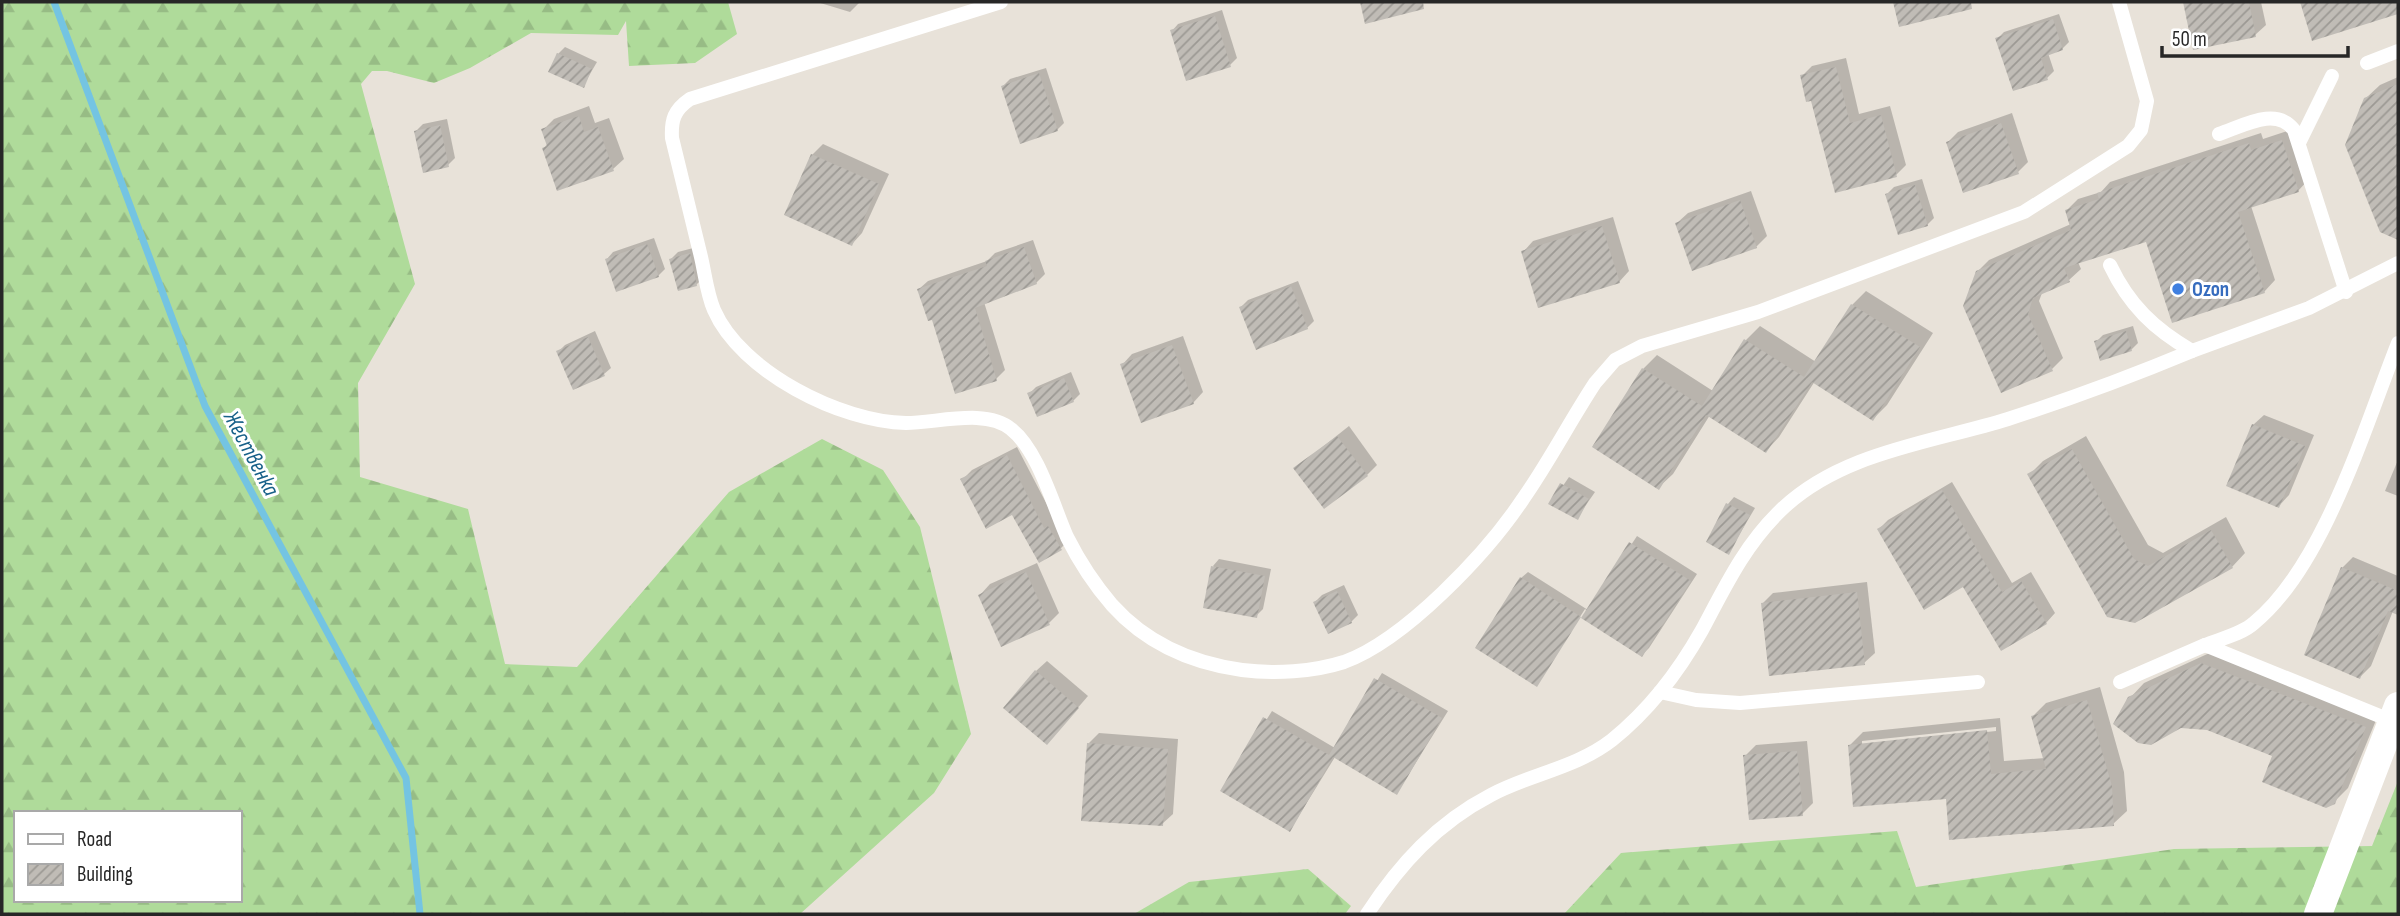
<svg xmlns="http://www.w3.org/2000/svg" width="2400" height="916" font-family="'Sofia Sans Condensed',sans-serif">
<defs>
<pattern id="forest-firs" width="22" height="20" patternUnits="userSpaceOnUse" patternTransform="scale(1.75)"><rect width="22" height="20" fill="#afdb9a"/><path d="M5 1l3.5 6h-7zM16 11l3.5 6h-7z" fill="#97bc85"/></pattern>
<pattern id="building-hatch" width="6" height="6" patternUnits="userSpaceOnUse" patternTransform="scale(1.75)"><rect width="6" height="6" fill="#c0bcb6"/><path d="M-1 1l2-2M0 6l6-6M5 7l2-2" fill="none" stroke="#9c9994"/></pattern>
</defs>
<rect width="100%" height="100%" fill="#e8e2d9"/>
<g fill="url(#forest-firs)" fill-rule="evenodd">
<path d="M2 2H728L737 34 695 63 629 66 626 21 618 35 531 33 470 68 434 83 387 71H372L361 84 415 284 358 383 360 477 468 509 505 664 577 667 729 492 822 439 883 470 920 527 971 734 934 793 800 914H2ZM16 813H240V900H16Z"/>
<polygon points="2398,781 2398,914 1564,914 1621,853 1897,831 1916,887 2174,849 2372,846"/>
<polygon points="1308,869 1351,906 1345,914 1134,914 1189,882"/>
</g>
<g fill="#0003" fill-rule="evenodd">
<polygon points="817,2 860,2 850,12"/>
<polygon points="2185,2 2261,2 2266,25 2255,35 2195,48"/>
<polygon points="2302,2 2398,2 2398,13 2313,38"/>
<polygon points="1222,10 1237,58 1230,65 1172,31 1178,24"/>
<polygon points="2059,14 2069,42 2062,49 2048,53 2054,71 2047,78 1997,39 2004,32"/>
<polygon points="565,47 597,62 583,86 558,54"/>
<polygon points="1846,58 1859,114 1890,106 1906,165 1896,175 1812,99 1802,76 1812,66"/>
<polygon points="1046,68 1064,123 1057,130 1003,86 1010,79"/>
<polygon points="2398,77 2398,231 2390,234 2365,99 2380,85"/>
<polygon points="589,106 595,123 609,118 624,159 613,169 544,148 548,143 543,130 554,119"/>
<polygon points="2012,113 2028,162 2018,172 1948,142 1958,132"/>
<polygon points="447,119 455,158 448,165 416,131 423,124"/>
<polygon points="2293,129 2309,179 2298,191 2251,206 2275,280 2264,292 2147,240 2078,262 2081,269 2069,280 2042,293 2039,301 2063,358 2052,369 1977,272 1989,260 2071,224 2067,210 2078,199 2101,192 2110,182 2261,133 2263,139"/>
<polygon points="823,144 889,174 862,233 852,244 812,155"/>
<polygon points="1922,179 1934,218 1927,225 1887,194 1894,187"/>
<polygon points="1751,191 1767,236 1756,247 1677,223 1688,213"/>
<polygon points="1613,217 1629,271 1619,282 1523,252 1533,241"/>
<polygon points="654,238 665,269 658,276 607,259 613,252"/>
<polygon points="1033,240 1045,274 1036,283 984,302 1005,370 996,379 933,317 919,289 928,281 987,261 995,253"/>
<polygon points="697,247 703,278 696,285 671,259 678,252"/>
<polygon points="1298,281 1314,321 1307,328 1241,307 1248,300"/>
<polygon points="1866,291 1933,333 1887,405 1873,419 1815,381 1779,437 1766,451 1710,415 1673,474 1659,487 1643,369 1657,355 1713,391 1746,340 1760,326 1816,362 1852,305"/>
<polygon points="2133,326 2138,343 2131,350 2096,342 2103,335"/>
<polygon points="595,331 611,368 604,374 574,388 558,352 565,345"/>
<polygon points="1183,336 1203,392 1193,403 1122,365 1132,354"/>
<polygon points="1071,372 1080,394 1073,401 1029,394 1036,387"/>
<polygon points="2264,415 2314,435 2289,495 2279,506 2253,425"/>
<polygon points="1349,426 1377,465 1367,475 1296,468"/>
<polygon points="2086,436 2148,545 2163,553 2226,517 2245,553 2232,567 2134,621 2029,475 2043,461"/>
<polygon points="1017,447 1055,520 1070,539 1060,549 963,479 972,470"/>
<polygon points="2398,460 2398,496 2385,491"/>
<polygon points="1569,477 1595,492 1577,518 1551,503"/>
<polygon points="1952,482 2012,583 2031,572 2055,613 2046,623 1964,585 1879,529 1888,520"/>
<polygon points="1734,497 1755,508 1729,552 1728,504"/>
<polygon points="1637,536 1697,574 1649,648 1642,655 1585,609 1536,685 1521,578 1528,572 1588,610"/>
<polygon points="2353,557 2398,576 2398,613 2393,611 2371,666 2360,677 2342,568"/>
<polygon points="1219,559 1271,569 1263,609 1256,616 1213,566"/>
<polygon points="1037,563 1059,613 1049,623 980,595 990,584"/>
<polygon points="1867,582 1875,653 1864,663 1763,603 1773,593"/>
<polygon points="1344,585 1358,615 1351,622 1315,602 1322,595"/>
<polygon points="2216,650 2379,713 2348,788 2334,802 2275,755 2208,728 2181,727 2130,698 2144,683"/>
<polygon points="1047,661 1088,696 1057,732 1036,671"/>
<polygon points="1382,673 1448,711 1397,793 1335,757 1290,830 1222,790 1272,711 1335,748"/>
<path d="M2100 687 2124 772 2127 811 2113 824 1947 797 1850 745 1863 732 2000 718 2004 761 2045 758 2033 716 2046 703ZM1996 727V731L1862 745V741Z"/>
<polygon points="1099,733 1178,739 1173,814 1162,824 1088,744"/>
<polygon points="1807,741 1813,803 1802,814 1745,756 1756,745"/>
</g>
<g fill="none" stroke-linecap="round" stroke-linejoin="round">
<polyline stroke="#74c4e2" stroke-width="7" points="54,2 205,406 406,778 420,914"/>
</g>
<g fill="url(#building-hatch)">
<polygon points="1360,2 1423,2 1424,9 1365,24"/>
<polygon points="1893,2 1971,2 1972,9 1899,27"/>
<polygon points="2183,2 2249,2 2256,37 2193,50"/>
<polygon points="2300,2 2398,2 2398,14 2312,41"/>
<polygon points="1215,16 1231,67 1186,81 1170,30"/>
<polygon points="2053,19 2063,50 2041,58 2048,80 2013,91 1995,38"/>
<polygon points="557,53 592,69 584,88 548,72"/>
<polygon points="1836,67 1850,123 1881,115 1897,177 1835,193 1811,101 1806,102 1800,75"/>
<polygon points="1039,73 1058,131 1020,144 1001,86"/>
<polygon points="2398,84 2398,240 2380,232 2345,145 2364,98"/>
<polygon points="579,116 584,132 598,127 614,171 557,191 542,148 547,146 541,129"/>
<polygon points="2001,123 2019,174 1963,193 1946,142"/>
<polygon points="440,125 449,167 423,173 414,131"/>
<polygon points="2282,140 2299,192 2238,212 2265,293 2172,323 2146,242 2064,268 2070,282 2033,298 2028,314 2053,371 2001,393 1963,306 1976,271 2071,230 2065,210 2099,199 2097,193 2249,143 2251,150"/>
<polygon points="811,154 879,184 852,246 784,215"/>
<polygon points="1915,185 1928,226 1898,235 1885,194"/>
<polygon points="1740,200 1757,248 1692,271 1675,223"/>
<polygon points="1602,226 1620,283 1538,308 1521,251"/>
<polygon points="647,244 659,277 616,292 605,259"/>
<polygon points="1024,247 1037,284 975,308 997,381 955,394 932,320 928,321 917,289 987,266 985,261"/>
<polygon points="690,253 697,286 678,291 669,259"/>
<polygon points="1291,286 1308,329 1256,350 1239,307"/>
<polygon points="1851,304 1920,347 1873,421 1804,377"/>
<polygon points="2126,331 2132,351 2100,361 2094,341"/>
<polygon points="588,337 605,376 573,390 556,351"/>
<polygon points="1744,339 1812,382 1766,453 1706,415 1659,490 1592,447 1642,368 1702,406"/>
<polygon points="1172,345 1194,404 1141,423 1120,364"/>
<polygon points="1064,378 1074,402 1037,417 1027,393"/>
<polygon points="2252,424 2305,446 2279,508 2226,486"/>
<polygon points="1337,436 1368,476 1324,509 1293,468"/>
<polygon points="2072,449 2134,559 2148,566 2211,530 2233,568 2135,623 2107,617 2027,474"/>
<polygon points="1007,455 1044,528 1048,526 1062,550 1039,563 1012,515 986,529 960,479"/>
<polygon points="1560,483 1589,499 1578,520 1548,504"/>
<polygon points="1942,490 2002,592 2021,581 2047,624 2001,651 1963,587 1924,610 1877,529"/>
<polygon points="1726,503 1750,515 1729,555 1706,542"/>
<polygon points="1629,542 1691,581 1642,657 1581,618"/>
<polygon points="1211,566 1265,576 1257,618 1203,608"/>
<polygon points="2341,567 2398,591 2398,615 2388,611 2360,679 2304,655"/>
<polygon points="1026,572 1050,625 1001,647 978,595"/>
<polygon points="1520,577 1581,617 1537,687 1475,648"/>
<polygon points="1337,591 1352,623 1328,634 1313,602"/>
<polygon points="1857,592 1865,665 1769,676 1761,603"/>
<polygon points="2201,663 2366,727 2335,804 2326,808 2262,782 2272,756 2207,730 2181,728 2151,745 2138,743 2113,724 2128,697"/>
<polygon points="1035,670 1079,708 1047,745 1003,708"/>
<polygon points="1374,678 1442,718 1397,795 1333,757 1290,832 1220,791 1263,717 1329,755"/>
<polygon points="2087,700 2112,786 2114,826 1949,840 1946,799 1853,807 1848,745 1987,730 1991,774 2046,769 2031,716"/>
<polygon points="1087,743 1168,749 1163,826 1081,821"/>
<polygon points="1797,751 1803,816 1749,820 1743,755"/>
</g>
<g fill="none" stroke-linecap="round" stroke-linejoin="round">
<g stroke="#fff" stroke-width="14">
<path d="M1001 2 690 99C674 110 671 120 672 138 682 178 691 217 701 257 705 274 707 294 714 310 741 372 841 422 906 423 937 423 986 408 1011 429 1038 450 1053 505 1067 537 1079 561 1094 584 1112 605 1147 644 1191 663 1242 670 1274 674 1313 672 1344 662 1405 640 1487 553 1523 499 1549 462 1570 421 1595 383L1615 360 1642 346 1758 312 2024 212 2128 146 2141 130 2147 101 2119 2"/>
<polyline points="2367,63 2398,51"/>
<path d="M2219 134C2243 126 2276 106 2294 130L2346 292"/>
<polyline points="2299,143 2332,76"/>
<path d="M2110 265C2129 305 2154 329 2192 351L2309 308 2398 263"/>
<polyline points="2120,682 2205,645"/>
<polyline points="1660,692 1696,700 1740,703 1978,682"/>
<path d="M2392 721 2205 645C2220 639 2242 634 2254 623 2324 566 2365 426 2398 343"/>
<path d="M1367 914C1400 864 1437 823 1491 795 1530 774 1576 768 1612 740 1648 711 1679 671 1702 630 1725 587 1744 546 1780 511 1840 452 1931 443 2008 419 2070 399 2132 376 2192 351"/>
</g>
<polyline stroke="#fff" stroke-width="28" points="2318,914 2398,706"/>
</g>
<circle fill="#3f7fe0" stroke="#fff" stroke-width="2.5" cx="2178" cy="289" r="7"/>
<g text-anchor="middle" stroke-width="6" stroke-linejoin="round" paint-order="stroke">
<g font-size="21" font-weight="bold" fill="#366cbe" stroke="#fff" text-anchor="start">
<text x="2192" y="296">Ozon</text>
</g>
<g font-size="23" font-style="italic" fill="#186189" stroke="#fff">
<text transform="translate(252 453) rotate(62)" y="8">Жественка</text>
</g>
</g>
<rect width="2400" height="916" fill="none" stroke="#272727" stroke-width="7"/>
<rect x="14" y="811" width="228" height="91" fill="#ffffff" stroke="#a9a9a9" stroke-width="2"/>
<rect x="28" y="834" width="35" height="10" fill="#ffffff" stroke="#a9a9a9" stroke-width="2"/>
<text x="77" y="846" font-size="21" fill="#272727">Road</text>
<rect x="28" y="864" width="35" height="21" fill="url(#building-hatch)" stroke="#a9a9a9" stroke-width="2"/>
<text x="77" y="881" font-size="21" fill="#272727">Building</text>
<path d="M2162 46v10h186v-10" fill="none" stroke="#272727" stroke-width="3.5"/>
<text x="2172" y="46" font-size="21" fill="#272727" stroke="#ffffff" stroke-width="5" paint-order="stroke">50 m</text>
</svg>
